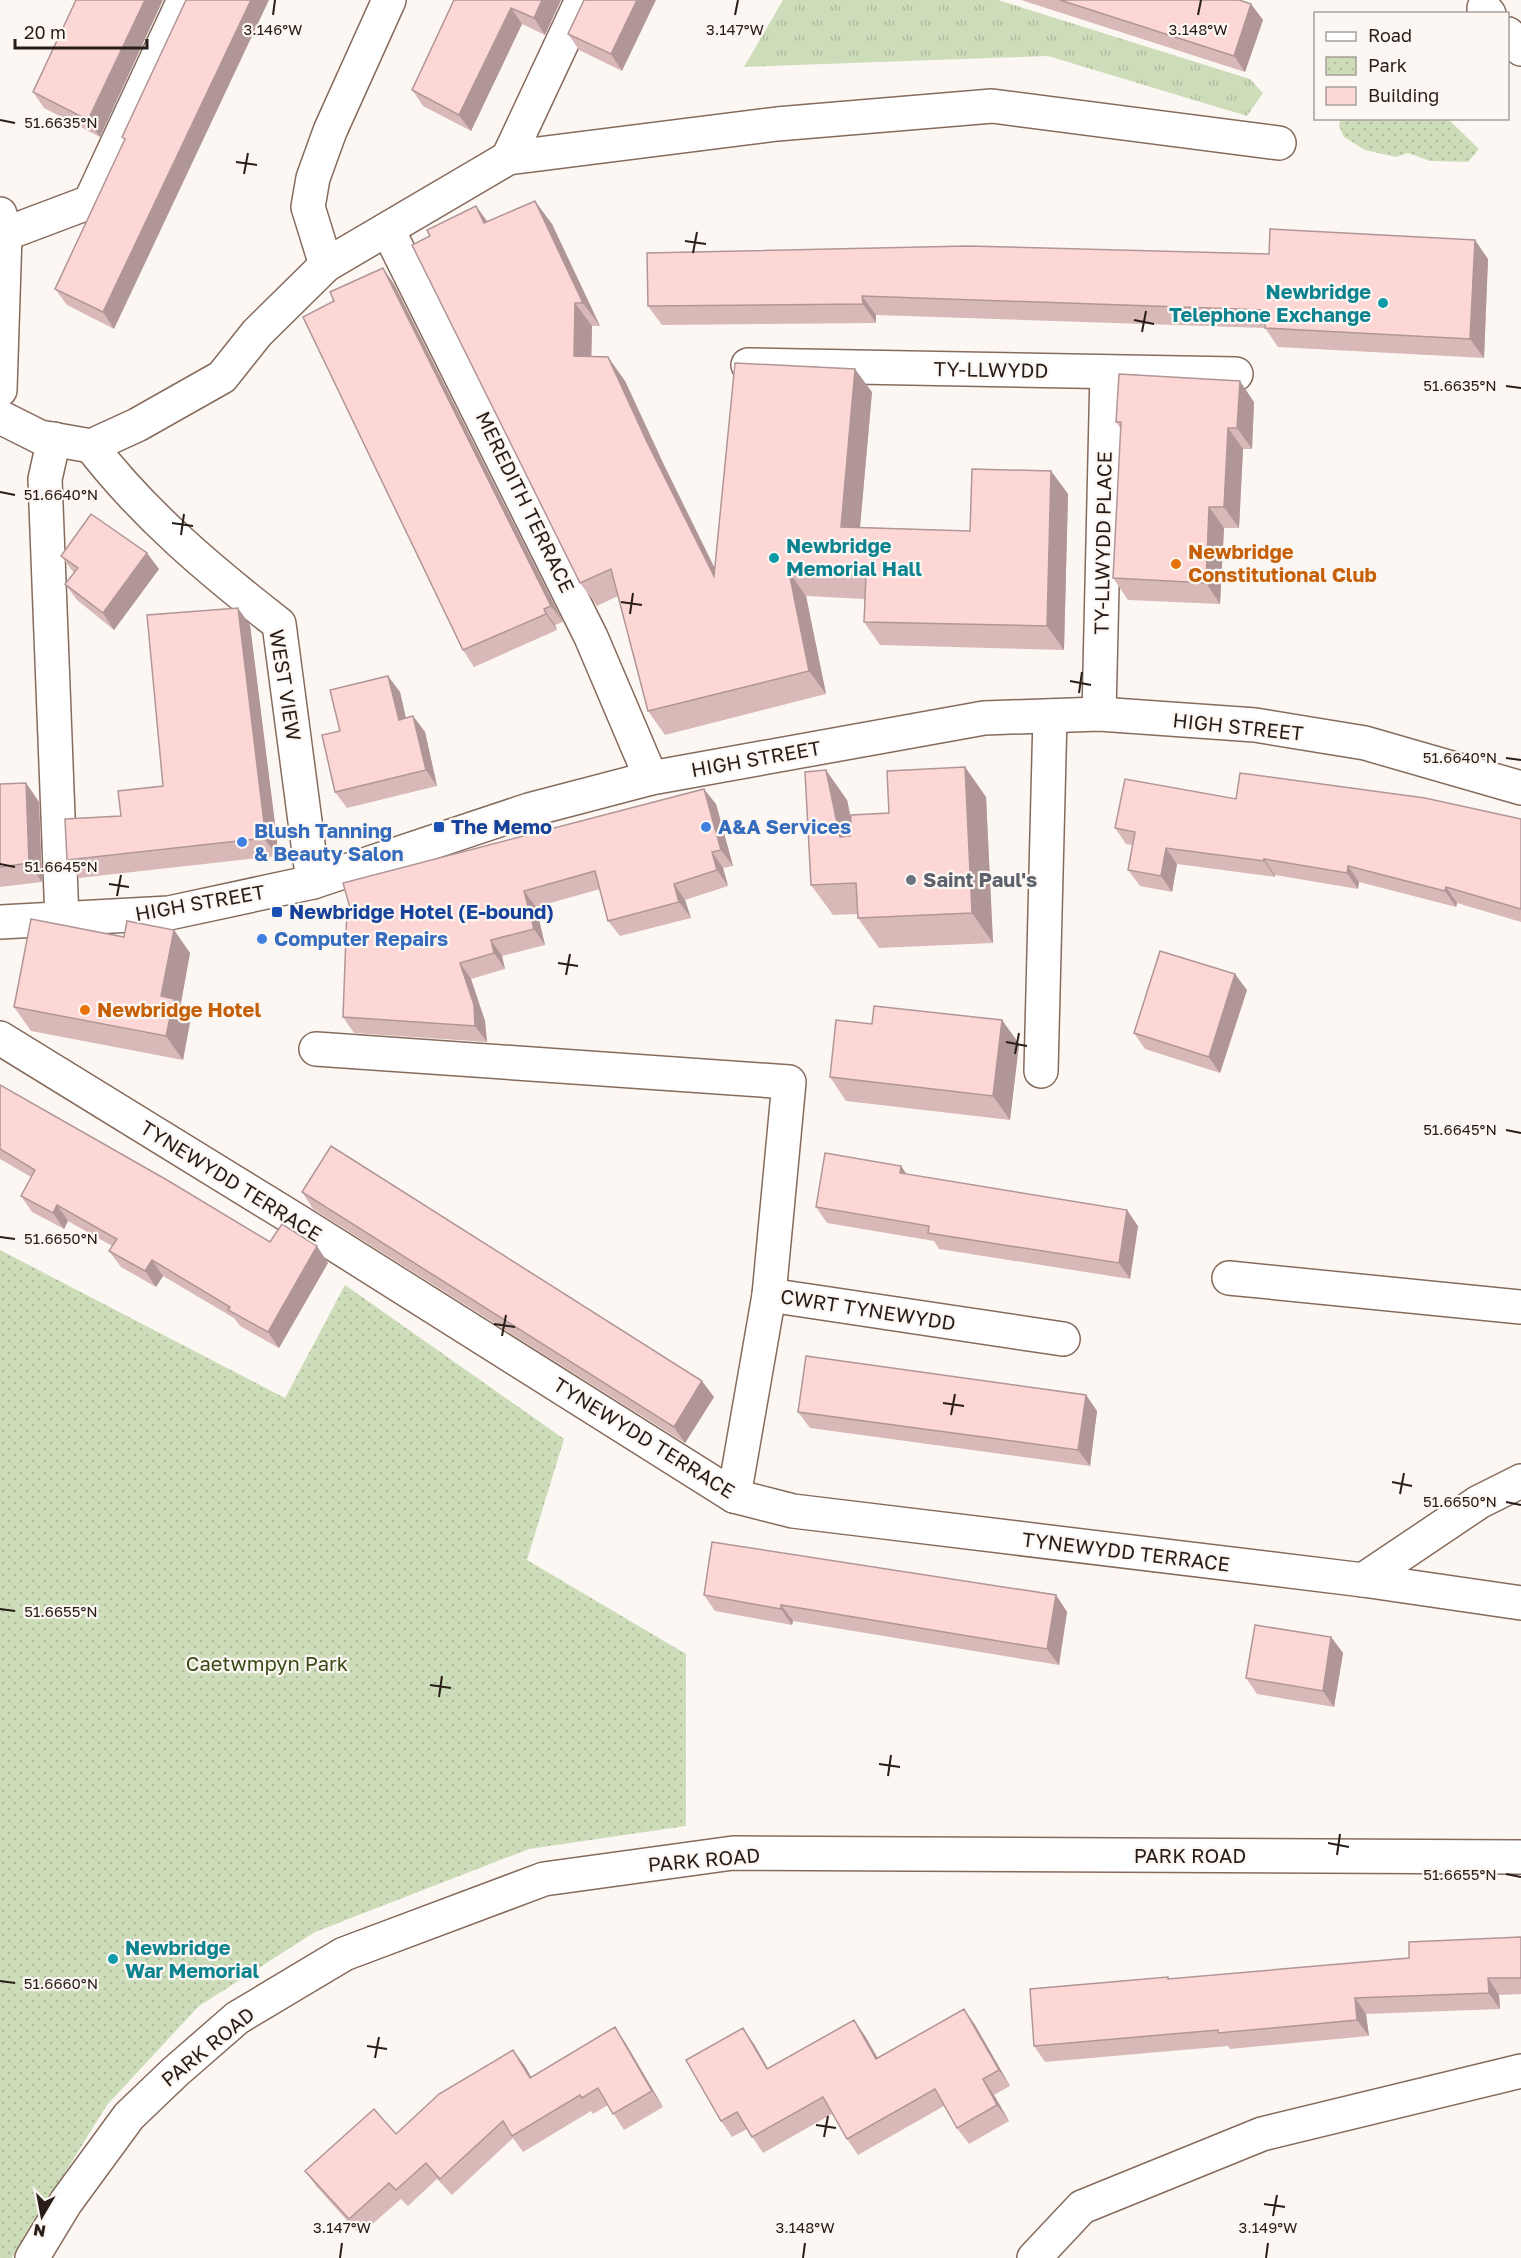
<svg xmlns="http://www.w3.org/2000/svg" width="1521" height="2258" font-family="'Golos Text',sans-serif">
<defs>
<pattern id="grass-tufts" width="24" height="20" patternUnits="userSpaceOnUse" patternTransform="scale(1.5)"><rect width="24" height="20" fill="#cdddba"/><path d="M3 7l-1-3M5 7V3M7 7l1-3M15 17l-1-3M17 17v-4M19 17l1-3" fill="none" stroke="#b0bd9f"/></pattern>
<pattern id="park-dots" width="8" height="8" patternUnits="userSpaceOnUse" patternTransform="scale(1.5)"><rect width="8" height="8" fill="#cdddba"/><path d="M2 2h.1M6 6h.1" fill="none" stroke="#b0bd9f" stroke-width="1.8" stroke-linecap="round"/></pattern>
</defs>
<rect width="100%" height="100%" fill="#fdf7f3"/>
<polygon fill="url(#grass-tufts)" points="783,0 998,0 1250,79 1263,93 1247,116 1048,56 744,67"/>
<g fill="url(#park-dots)">
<polygon points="1340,119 1448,119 1479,149 1468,162 1430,161 1408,153 1396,157 1365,150 1344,137 1339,126"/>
<polygon points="0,1250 285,1398 345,1285 564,1439 527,1560 686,1654 686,1826 529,1849 315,1932 199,2006 107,2105 12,2258 0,2258"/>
</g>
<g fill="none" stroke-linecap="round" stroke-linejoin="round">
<g stroke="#856b5c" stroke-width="36">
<g id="minor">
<polyline points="1484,8 1489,14"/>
<polyline points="1508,34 1521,49"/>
<polyline points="508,158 582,0"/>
<polyline points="0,214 5,234 0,390"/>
<polyline points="388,230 591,637 651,778"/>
<polyline points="5,234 90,202 184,0"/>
<polyline points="326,265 308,207 313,178 330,131 389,0"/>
<polyline points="748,365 1236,374"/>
<path d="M0 417 40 437 91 446C144 515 211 571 279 624L313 882"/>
<polyline points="54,439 45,479 62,920"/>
<polyline points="91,446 137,425 222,377 257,333 326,265 508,158 777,124 992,106 1279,143"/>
<polyline points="1099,714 1107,372"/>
<polyline points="0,922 169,913 313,882 529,810 651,778 984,718 1099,714 1255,725 1365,743 1521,788"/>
<polyline points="0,1038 299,1222 734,1496 793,1511 1363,1580 1521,1603"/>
<polyline points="316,1049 789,1082 769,1295"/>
<polyline points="1041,1071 1050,716"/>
<polyline points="1229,1278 1521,1307"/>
<polyline points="734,1496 769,1295 1063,1339"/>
<polyline points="1363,1580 1479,1502 1521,1481"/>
<polyline points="32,2258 66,2202 129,2116 175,2072 237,2018 344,1954 544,1879 733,1853 1521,1857"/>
<polyline points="1034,2258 1082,2207 1262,2134 1521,2071"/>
</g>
</g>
<use href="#minor" stroke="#fff" stroke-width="33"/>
</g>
<g fill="#d9b9b8">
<polygon points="76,0 100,137 44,108 33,92"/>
<polygon points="186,0 114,329 67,305 55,289 125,141 122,137"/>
<polygon points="454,0 561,0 545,35 522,24 471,131 423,106 412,90"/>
<polygon points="584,0 622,71 579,50 568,34"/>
<polygon points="1021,0 1239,0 1251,4 1263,20 1245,72"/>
<polygon points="487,221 552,224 600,326 592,326 591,356 608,357 625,381 664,465 714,568 872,392 860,527 970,531 1051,471 1068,494 1064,650 880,645 864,622 865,599 806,596 826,694 665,735 648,711 618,596 597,606 580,583 430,236"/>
<polygon points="1269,254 1488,259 1484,358 1278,347 1265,328 876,315 876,323 662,325 648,306"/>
<polygon points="394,284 563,622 555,625 557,630 474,667 463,650"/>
<polygon points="1254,402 1252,449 1243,449 1239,528 1224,528 1220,604 1128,600 1113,578 1121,429 1116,422"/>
<polygon points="61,556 159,569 114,630 77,600 65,584 74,573"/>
<polygon points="250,625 277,840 277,856 79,878 67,860 163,786"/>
<polygon points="400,692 406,718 413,716 425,732 437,786 347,808 335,792 340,731"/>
<polygon points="965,767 986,797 993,943 879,948 858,918 857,914 833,915 811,885 847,800 851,818 889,813"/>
<polygon points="26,783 39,802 42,882 0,887 0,784"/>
<polygon points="1236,799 1521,819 1521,922 1457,903 1456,907 1359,882 1358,889 1275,875 1275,877 1177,864 1172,892 1140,886 1128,870 1133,845 1126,844 1115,828"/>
<polygon points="716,804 733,866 723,868 728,886 685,900 691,918 620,936 608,921 600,889 536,907 545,945 502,956 505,969 471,979 485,1021 487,1042 354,1033 343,1017 350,908"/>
<polygon points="174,930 190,953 180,1008 190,1022 183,1060 31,1031 14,1007 124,937"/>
<polygon points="1247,990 1220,1073 1145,1049 1134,1033"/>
<polygon points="1002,1020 1019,1044 1010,1120 846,1101 830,1077 872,1024"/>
<polygon points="0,1085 270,1242 328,1263 279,1348 240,1326 234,1318 163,1276 156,1287 121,1267 109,1251 112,1246 68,1221 64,1229 32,1212 21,1196 31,1177 0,1159"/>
<polygon points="901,1166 907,1175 1138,1226 1130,1279 939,1249 934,1241 827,1223 816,1207"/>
<polygon points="302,1192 714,1397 685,1443 313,1209"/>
<polygon points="1086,1395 1097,1411 1090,1466 810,1428 798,1412"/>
<polygon points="704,1595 1056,1595 1067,1612 1059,1665 793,1621 792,1625 715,1611"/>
<polygon points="1331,1637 1343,1653 1334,1707 1257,1694 1246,1678"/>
<polygon points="1521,1937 1521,1994 1499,1995 1500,2009 1366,2014 1369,2036 1230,2049 1228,2046 1045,2062 1034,2046 1169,1979 1409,1958"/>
<polygon points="964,2009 975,2025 1010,2086 994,2095 1009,2121 969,2144 957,2128 944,2106 858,2155 847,2139 832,2114 763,2153 747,2129 732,2137 721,2121 754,2044 768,2069 854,2020 865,2036 878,2058"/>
<polygon points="615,2027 626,2044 663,2107 624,2130 608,2105 593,2114 591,2111 523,2152 513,2138 452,2195 437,2179 408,2206 401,2199 360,2235 317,2187 305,2171 396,2134 513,2050 531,2077"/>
</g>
<g fill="#b09696">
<polygon points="145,0 163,0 100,137 88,120"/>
<polygon points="251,0 269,0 114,329 103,312"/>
<polygon points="542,0 561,0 545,35 534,18"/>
<polygon points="637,0 656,0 622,71 611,54"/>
<polygon points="1251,4 1263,20 1245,72 1234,56"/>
<polygon points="511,8 522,24 471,131 459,115"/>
<polygon points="535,201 552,224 600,326 583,303"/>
<polygon points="476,206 493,229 484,223"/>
<polygon points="1475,240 1488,259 1484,358 1470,339"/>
<polygon points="383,268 394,284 563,622 551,606"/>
<polygon points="862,296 876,315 876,323 863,304"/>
<polygon points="575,303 592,326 591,379 574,356"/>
<polygon points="608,357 625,381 664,465 730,599 714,576 647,442"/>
<polygon points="855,369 872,392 858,550 841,527"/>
<polygon points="1240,381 1254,402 1252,449 1237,428"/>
<polygon points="1228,428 1243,449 1239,528 1224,507"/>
<polygon points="1051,471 1068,494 1064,650 1047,626"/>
<polygon points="1209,507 1224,528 1220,604 1206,583"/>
<polygon points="147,553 159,569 114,630 103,613"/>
<polygon points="789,572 806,596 826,694 809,671"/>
<polygon points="238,608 250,625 277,840 277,856 264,838"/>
<polygon points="544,609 555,625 557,630 546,614"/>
<polygon points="388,676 400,692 410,736 399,720"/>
<polygon points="413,716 425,732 437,786 426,770"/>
<polygon points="965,767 986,797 993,943 972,913"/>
<polygon points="826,770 847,800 861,867 840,837"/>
<polygon points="26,783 39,802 42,882 29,863"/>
<polygon points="704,789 716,804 733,866 721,850"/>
<polygon points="1166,848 1177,864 1172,892 1161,876"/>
<polygon points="712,852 723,868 728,886 717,870"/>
<polygon points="1264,859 1275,875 1275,877 1264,861"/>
<polygon points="1348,866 1359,882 1358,889 1347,873"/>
<polygon points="674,884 685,900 691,918 679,902"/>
<polygon points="1446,887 1457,903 1456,907 1445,891"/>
<polygon points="524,891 536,907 545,945 534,929"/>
<polygon points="174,930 190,953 180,1008 190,1022 183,1060 166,1036 161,996"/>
<polygon points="491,940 502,956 505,969 494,953"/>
<polygon points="460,963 471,979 485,1021 487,1042 475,1026"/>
<polygon points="1235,974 1247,990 1220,1073 1209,1057"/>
<polygon points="1002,1020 1019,1044 1010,1120 993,1096"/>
<polygon points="901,1166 912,1182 900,1173"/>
<polygon points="57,1205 68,1221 64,1229 53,1213"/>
<polygon points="1127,1210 1138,1226 1130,1279 1119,1263"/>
<polygon points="317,1246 328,1263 279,1348 268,1332"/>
<polygon points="152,1260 163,1276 156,1287 145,1271"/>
<polygon points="702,1381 714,1397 685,1443 674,1427"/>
<polygon points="1086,1395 1097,1411 1090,1466 1078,1450"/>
<polygon points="1056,1595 1067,1612 1059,1665 1047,1649"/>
<polygon points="781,1605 793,1621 792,1625 781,1609"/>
<polygon points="1331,1637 1343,1653 1334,1707 1323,1691"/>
<polygon points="1488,1978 1499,1995 1500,2009 1489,1993"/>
<polygon points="1355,1998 1366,2014 1369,2036 1357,2020"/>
<polygon points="964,2009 975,2025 1010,2086 999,2070"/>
<polygon points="854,2020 865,2036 887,2075 876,2059"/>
<polygon points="615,2027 626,2044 663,2107 652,2091"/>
<polygon points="743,2028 754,2044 778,2086 767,2069"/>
<polygon points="513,2050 525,2066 541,2094 530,2078"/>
<polygon points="983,2079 994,2095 1009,2121 997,2105"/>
</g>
<g fill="#fcd7d6" stroke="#b09696" stroke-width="1.5">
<polygon points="76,0 145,0 88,120 33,92"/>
<polygon points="186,0 251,0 103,312 55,289 125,139 122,137"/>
<polygon points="454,0 542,0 534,18 511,8 459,115 412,90"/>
<polygon points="584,0 637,0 611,54 568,34"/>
<polygon points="1060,0 1239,0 1251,4 1234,56"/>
<polygon points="535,201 583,303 575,303 574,356 608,357 647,442 714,576 735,363 855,369 841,527 970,531 972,469 1051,471 1047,626 864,622 866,576 789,572 809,671 648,711 611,569 580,583 412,245 430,236 427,230 476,206 484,223"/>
<polygon points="1270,229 1475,240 1470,339 1265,328 1266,310 862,296 863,304 648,306 647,253 968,246 1269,254"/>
<polygon points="383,268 551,606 544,609 546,614 463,650 303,317 334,301 330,292"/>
<polygon points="1119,374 1240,381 1237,428 1228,428 1224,507 1209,507 1206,583 1113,578 1121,422 1116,422"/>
<polygon points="91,514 147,553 103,613 65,584 78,568 61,556"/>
<polygon points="238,608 264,823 264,838 67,860 65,819 121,816 118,791 163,786 147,615"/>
<polygon points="388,676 399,720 413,716 426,770 335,792 322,735 340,731 330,690"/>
<polygon points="965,767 972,913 858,918 856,883 811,885 805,772 826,770 840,837 850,836 851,815 889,813 887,771"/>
<polygon points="1240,773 1425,798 1521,819 1521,909 1446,887 1445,891 1348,866 1347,873 1264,859 1264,861 1166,848 1161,876 1128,870 1135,832 1115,828 1125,779 1236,799"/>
<polygon points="26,783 29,863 0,867 0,784"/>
<polygon points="704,789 721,850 712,852 717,870 674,884 679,902 608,921 595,871 524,891 534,929 491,940 494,953 460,963 474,1005 475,1026 343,1017 347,908 350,908 343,883"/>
<polygon points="31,919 124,937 127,921 174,930 161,996 174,999 166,1036 14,1007"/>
<polygon points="1160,951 1235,974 1209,1057 1134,1033"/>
<polygon points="874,1006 1002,1020 993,1096 830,1077 836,1020 872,1024"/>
<polygon points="0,1085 167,1180 270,1242 282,1224 317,1246 268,1332 228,1310 230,1307 152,1260 145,1271 109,1251 117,1239 57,1205 53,1213 21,1196 35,1170 0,1149"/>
<polygon points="331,1146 702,1381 674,1427 302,1192"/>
<polygon points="825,1153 901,1166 900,1173 1127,1210 1119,1263 928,1233 929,1226 816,1207"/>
<polygon points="806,1356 1086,1395 1078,1450 798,1412"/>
<polygon points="712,1542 1056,1595 1047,1649 781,1605 781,1609 704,1595"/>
<polygon points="1255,1625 1331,1637 1323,1691 1246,1678"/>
<polygon points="1521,1937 1521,1978 1488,1978 1489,1993 1355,1998 1357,2020 1218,2033 1218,2030 1034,2046 1030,1989 1168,1977 1168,1979 1409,1958 1409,1942"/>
<polygon points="964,2009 999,2070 983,2079 997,2105 957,2128 935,2089 847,2139 823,2097 752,2137 737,2112 721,2121 686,2060 743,2028 767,2069 854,2020 876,2059"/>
<polygon points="615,2027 652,2091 613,2114 598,2088 582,2098 580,2095 512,2136 503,2121 440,2179 426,2163 396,2190 389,2183 349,2219 305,2171 374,2109 396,2134 439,2094 513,2050 530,2078"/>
</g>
<path fill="none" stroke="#281d17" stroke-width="2" d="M273 15 275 0M735 15 738 0M1198 15 1201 0M0 120 15 123M236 162 257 165M244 174 248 153M685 241 706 244M693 253 697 232M1134 320 1154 324M1142 332 1146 311M1506 386 1521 388M0 492 15 495M172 523 193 526M181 535 184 514M621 602 642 605M630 614 633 593M1070 681 1091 685M1079 693 1082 672M1506 758 1521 760M0 864 15 867M109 884 129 887M117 896 121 875M558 963 578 966M566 975 570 954M1006 1042 1027 1046M1015 1054 1019 1033M1506 1130 1521 1133M0 1237 15 1239M494 1324 515 1327M502 1336 506 1315M943 1403 964 1406M951 1415 955 1394M1392 1482 1412 1486M1400 1494 1404 1473M1506 1502 1521 1505M0 1609 15 1611M430 1685 451 1688M439 1697 442 1676M879 1764 900 1767M888 1776 891 1755M1328 1843 1349 1847M1337 1855 1340 1834M1506 1874 1521 1877M0 1981 15 1983M367 2046 387 2049M375 2058 379 2037M816 2125 836 2128M824 2137 828 2116M1264 2204 1285 2207M1273 2216 1277 2195M340 2258 342 2243M803 2258 805 2243M1266 2258 1268 2243"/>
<g fill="#0f9aa8" stroke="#fdf7f3" stroke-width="2">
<circle cx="1383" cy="303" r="6"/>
<circle cx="774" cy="558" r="6"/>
<circle cx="113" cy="1959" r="6"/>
</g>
<g fill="#e8710a" stroke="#fdf7f3" stroke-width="2">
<circle cx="1176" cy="564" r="6"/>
<circle cx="85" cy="1010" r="6"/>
</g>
<g fill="#1a4fb4" stroke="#fdf7f3" stroke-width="2">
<rect x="433" y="821" width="12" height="12" rx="3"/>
<rect x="271" y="906" width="12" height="12" rx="3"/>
</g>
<g fill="#3f7fe0" stroke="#fdf7f3" stroke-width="2">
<circle cx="706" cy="827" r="6"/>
<circle cx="242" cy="842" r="6"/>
<circle cx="262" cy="939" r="6"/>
</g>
<circle fill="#6b7280" stroke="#fdf7f3" stroke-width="2" cx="911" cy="880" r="6"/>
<g text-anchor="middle" stroke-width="4.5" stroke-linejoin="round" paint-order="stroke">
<g font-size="20" font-weight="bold" fill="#0d838f" stroke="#fdf7f3" text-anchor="start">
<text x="1371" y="299" text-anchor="end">Newbridge<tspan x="1371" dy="23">Telephone Exchange</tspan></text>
<text x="786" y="553">Newbridge<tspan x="786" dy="23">Memorial Hall</tspan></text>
<text x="125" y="1955">Newbridge<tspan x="125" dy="23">War Memorial</tspan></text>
</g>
<g font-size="20" fill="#281d17" stroke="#fdf7f3">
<text transform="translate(991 370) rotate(1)" y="7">TY-LLWYDD</text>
<text transform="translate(525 502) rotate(64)" y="7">MEREDITH TERRACE</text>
<text transform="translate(1103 543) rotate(-89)" y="7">TY-LLWYDD PLACE</text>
<text transform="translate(285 685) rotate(81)" y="7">WEST VIEW</text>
<text transform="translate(1238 727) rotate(6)" y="7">HIGH STREET</text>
<text transform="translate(756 759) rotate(-10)" y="7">HIGH STREET</text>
<text transform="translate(200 903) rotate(-10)" y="7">HIGH STREET</text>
<text transform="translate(231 1181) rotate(32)" y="7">TYNEWYDD TERRACE</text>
<text transform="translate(868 1310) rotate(9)" y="7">CWRT TYNEWYDD</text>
<text transform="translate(644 1438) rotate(32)" y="7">TYNEWYDD TERRACE</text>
<text transform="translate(1126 1552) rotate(7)" y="7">TYNEWYDD TERRACE</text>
<text x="1190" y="1863">PARK ROAD</text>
<text transform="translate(704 1860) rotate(-5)" y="7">PARK ROAD</text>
<text transform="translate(208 2047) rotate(-39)" y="7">PARK ROAD</text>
</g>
<g font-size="20" font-weight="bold" fill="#c56008" stroke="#fdf7f3" text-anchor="start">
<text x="1188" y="559">Newbridge<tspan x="1188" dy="23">Constitutional Club</tspan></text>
<text x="97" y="1017">Newbridge Hotel</text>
</g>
<g font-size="20" font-weight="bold" fill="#164399" stroke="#fdf7f3" text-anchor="start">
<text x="451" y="834">The Memo</text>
<text x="289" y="919">Newbridge Hotel (E-bound)</text>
</g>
<g font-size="20" font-weight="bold" fill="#366cbe" stroke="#fdf7f3" text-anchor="start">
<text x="718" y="834">A&amp;A Services</text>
<text x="254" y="838">Blush Tanning<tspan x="254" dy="23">&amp; Beauty Salon</tspan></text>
<text x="274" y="946">Computer Repairs</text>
</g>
<g font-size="20" font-weight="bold" fill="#5b616d" stroke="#fdf7f3" text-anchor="start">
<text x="923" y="887">Saint Paul's</text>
</g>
<g font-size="20" fill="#374a15" stroke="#fdf7f3">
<text x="267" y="1671">Caetwmpyn Park</text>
</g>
</g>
<g font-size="15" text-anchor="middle" fill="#281d17" stroke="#fdf7f3" stroke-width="4.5" stroke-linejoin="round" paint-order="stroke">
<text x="273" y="35">3.146°W</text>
<text x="735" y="35">3.147°W</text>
<text x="1198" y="35">3.148°W</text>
<text x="61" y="128">51.6635°N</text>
<text x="1460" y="391">51.6635°N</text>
<text x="61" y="500">51.6640°N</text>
<text x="1460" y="763">51.6640°N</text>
<text x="61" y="872">51.6645°N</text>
<text x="1460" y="1135">51.6645°N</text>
<text x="61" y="1244">51.6650°N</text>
<text x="1460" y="1507">51.6650°N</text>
<text x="61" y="1617">51.6655°N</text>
<text x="1460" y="1880">51.6655°N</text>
<text x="61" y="1989">51.6660°N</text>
<text x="342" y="2233">3.147°W</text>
<text x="805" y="2233">3.148°W</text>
<text x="1268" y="2233">3.149°W</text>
</g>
<rect x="1314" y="12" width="195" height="108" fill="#fdf7f3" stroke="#a8a09b" stroke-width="1.5"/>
<rect x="1326" y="32" width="30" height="9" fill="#ffffff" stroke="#a8a09b" stroke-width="1.5"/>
<text x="1368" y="42" font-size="18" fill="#281d17">Road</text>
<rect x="1326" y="57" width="30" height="18" fill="url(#park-dots)" stroke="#a8a09b" stroke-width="1.5"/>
<text x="1368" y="72" font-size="18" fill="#281d17">Park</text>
<rect x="1326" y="87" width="30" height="18" fill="#fcd7d6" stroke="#a8a09b" stroke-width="1.5"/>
<text x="1368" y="102" font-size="18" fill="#281d17">Building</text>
<g transform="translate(42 2216) rotate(190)" stroke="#fdf7f3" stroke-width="4.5" paint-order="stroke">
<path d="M0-4.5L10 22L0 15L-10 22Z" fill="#281d17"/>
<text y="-9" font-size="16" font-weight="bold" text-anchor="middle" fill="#281d17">N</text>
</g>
<path d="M15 39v9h132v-9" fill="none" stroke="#281d17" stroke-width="3"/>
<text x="24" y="39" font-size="18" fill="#281d17" stroke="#fdf7f3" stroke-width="4.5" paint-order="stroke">20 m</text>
</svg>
